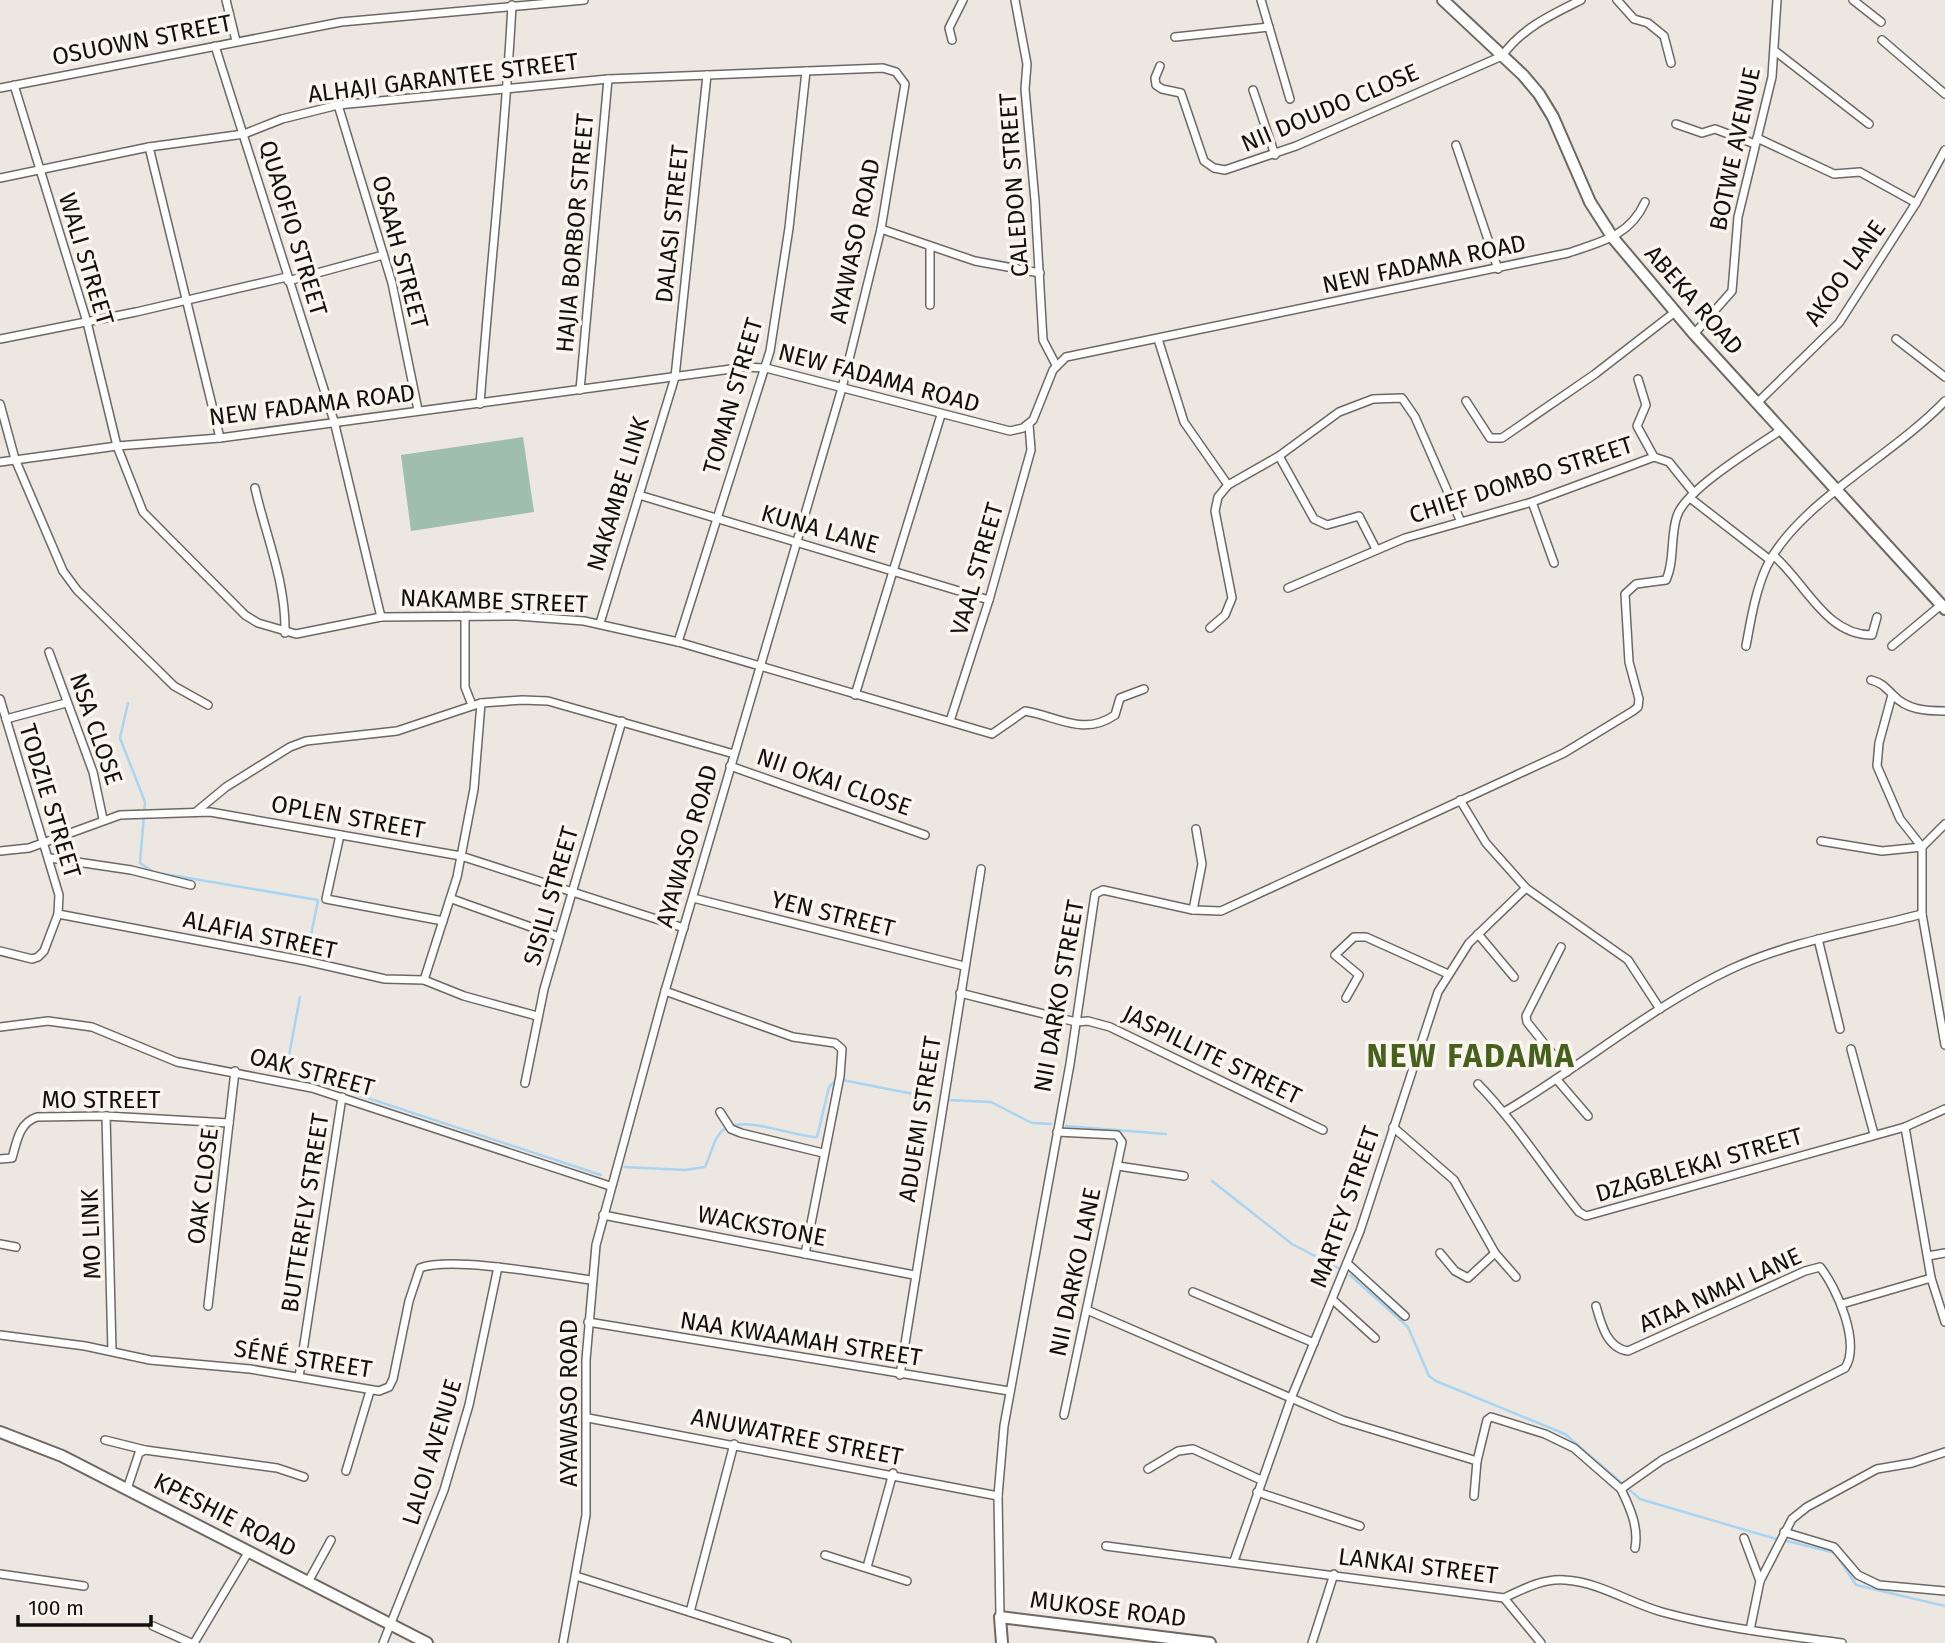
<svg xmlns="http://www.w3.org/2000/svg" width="1945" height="1643" font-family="'Fira Sans',sans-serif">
<rect width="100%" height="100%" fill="#ede7e2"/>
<polygon fill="#9fbeab" points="523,437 534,512 411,531 401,455"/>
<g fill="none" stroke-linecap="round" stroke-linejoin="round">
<g stroke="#a8d5f2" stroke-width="2.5">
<polyline points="128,703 120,738 145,802 140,863 153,872 318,900 307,956"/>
<polyline points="300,997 288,1061 288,1068 295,1074 601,1175"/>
<polyline points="948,1100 991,1102 1032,1123 1051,1124"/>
<polyline points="1066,1126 1166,1134"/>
<path d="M624 1167 685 1170 705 1167C710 1157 712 1145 718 1136 734 1109 790 1137 817 1137L829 1087 837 1079 934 1098"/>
<polyline points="1212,1181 1292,1244 1338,1268"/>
<polyline points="1350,1275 1408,1327 1429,1376 1436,1381 1565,1434 1640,1499 1776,1539"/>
<polyline points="1783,1540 1835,1553 1856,1585 1945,1606"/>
</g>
<g stroke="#6d6863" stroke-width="10">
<g id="street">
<polyline points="226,0 236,41"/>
<polyline points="1015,0 1027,64 1025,89 1035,201 1043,340 1056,365"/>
<polyline points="1261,0 1290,99"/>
<polyline points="1617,0 1634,19 1648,23 1664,36 1671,63"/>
<polyline points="1853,0 1881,22"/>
<polyline points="1175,37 1269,27"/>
<polyline points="952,40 949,28 963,0"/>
<polyline points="1882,40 1945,94"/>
<polyline points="215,46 334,421 381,617"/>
<polyline points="1775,51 1869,124"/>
<path d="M1160 66 1155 78 1156 85 1162 89 1181 93 1204 161 1214 168 1225 170 1296 146 1502 56C1522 28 1551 15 1581 0"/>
<path d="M14 85 87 322 117 446 143 512 245 615 258 623 296 634 381 617 517 616 584 621 678 642 992 734 1025 711C1057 716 1083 737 1115 715L1120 698 1144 689"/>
<polyline points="0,88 341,22 584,0"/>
<polyline points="1253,90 1275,155"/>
<polyline points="338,105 392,283 418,410"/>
<polyline points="1676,124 1702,133 1715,129 1755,144"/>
<polyline points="1757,138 1834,174 1860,172 1916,203"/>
<polyline points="1456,145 1498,269"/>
<polyline points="149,147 220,438"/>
<polyline points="0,178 149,147 244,134 282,119 338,105 608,79 883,68 896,72 905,84 881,229 842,388 665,991 596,1245 586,1360 586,1515 563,1643"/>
<polyline points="881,229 975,261 1040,273"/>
<polyline points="288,281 383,255"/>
<polyline points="930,305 930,246"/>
<polyline points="1694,334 1732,291 1738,217 1772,77 1777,0"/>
<polyline points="0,339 136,312 287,277"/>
<polyline points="1158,339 1184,422 1228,485"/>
<polyline points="1896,339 1945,377"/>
<polyline points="1638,379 1646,405 1637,426 1654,457"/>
<polyline points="580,390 608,79"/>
<polyline points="1466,401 1490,438 1502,438 1595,374 1675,312"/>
<polyline points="1757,403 1839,323 1916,203 1945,150"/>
<polyline points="0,404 15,459 63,571 77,590 174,686 208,705"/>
<path d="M480 404C490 270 505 138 512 5"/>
<polyline points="1279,456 1314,519 1327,525 1359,516 1376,549"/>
<path d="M0 462 117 446 220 438 746 367 766 368 1010 431 1023 428 1033 420 1053 370 1066 357 1568 253C1601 242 1630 236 1645 202"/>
<path d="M255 488C266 537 286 581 285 633"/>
<polyline points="639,495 989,600"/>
<polyline points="1690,498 1770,560"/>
<polyline points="1532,502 1554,563"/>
<path d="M1773 555C1805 582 1825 635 1872 635L1877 617"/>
<polyline points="1288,588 1405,538 1532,502 1654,457 1669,462 1694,493"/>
<polyline points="465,617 465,687 472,705"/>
<polyline points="600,623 675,377 707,75"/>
<polyline points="1210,628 1225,615 1232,598 1215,511 1218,497 1228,485 1279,456 1339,412 1373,399 1402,398 1415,417 1461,522"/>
<polyline points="678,642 770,351 789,228 806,71"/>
<path d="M1746 646C1751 619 1755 593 1766 568 1796 504 1894 455 1945 401"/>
<polyline points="1892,646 1941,605"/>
<polyline points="49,652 93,772 103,819"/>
<path d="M1871 680C1882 683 1885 687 1893 695 1907 710 1926 711 1945 711"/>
<polyline points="855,695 941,415"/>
<polyline points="1892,695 1879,743 1877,766 1900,819 1922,847 1922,914 1945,1045"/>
<polyline points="0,699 59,895 58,914 44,951 38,957 32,959 0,951"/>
<polyline points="6,719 66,703"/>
<polyline points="950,721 989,600 1031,450 1029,425"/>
<polyline points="730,766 925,835"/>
<polyline points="1460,800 1486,843 1526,888 1628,960 1660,1009"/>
<polyline points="197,811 226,787 290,747 306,741 397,731 481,703 522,700 548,701 734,754"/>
<polyline points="340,835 326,899 443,921"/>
<polyline points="1821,841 1882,851 1922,847 1945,824"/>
<polyline points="0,851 29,848 120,815 210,812 461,856 684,928"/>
<polyline points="50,858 131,870 191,885"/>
<polyline points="693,898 964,966"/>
<polyline points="452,899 559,937"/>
<polyline points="1193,910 1202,864 1196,829"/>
<polyline points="58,914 306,961 385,979 424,980 464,996 537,1016"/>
<polyline points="1478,934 1514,977"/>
<polyline points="1818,939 1840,1029"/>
<polyline points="1561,947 1526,1016 1527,1022 1567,1072"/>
<polyline points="424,980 457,877 474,789 481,703"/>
<polyline points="665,991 793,1037 835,1043 842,1049 840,1076 805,1254"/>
<polyline points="960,993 1076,1022 1088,1021 1110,1027 1323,1130"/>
<polyline points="1346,998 1359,975 1335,955 1354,937 1366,937 1448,974"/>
<polyline points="0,1027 48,1021 92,1027 177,1062 312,1088 610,1186"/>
<polyline points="1851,1049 1874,1134"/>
<polyline points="1558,1081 1588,1116"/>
<polyline points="525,1083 544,989 622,721"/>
<path d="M1478 1084C1516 1123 1545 1170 1579 1212L1586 1216 1905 1127 1945 1109"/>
<polyline points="720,1112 731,1129 741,1133 823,1153"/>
<path d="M1504 1112C1581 1067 1650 1007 1731 969 1791 941 1858 931 1922 914"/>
<polyline points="106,1116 112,1351"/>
<polyline points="1393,1127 1454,1180 1495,1253 1516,1277"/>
<polyline points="1905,1127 1931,1278 1945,1322"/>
<polyline points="1057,1132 1117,1135 1122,1142 1064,1415"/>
<path d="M0 1159 12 1158C17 1141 19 1123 37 1117L106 1116 229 1123"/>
<polyline points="1118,1166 1184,1176"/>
<polyline points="603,1215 914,1275"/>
<polyline points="0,1244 16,1247"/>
<polyline points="1440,1253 1455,1271 1468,1278 1495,1253"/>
<polyline points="1928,1256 1945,1253"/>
<polyline points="1347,1263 1405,1316"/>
<polyline points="1193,1292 1314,1343"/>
<polyline points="1333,1300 1375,1338"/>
<polyline points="1842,1304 1931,1278"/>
<polyline points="208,1306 235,1071"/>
<polyline points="1087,1310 1342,1420 1477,1461"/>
<polyline points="588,1322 1009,1391"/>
<path d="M0 1335 85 1346 150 1360 250 1369 379 1391 389 1387 393 1379 409 1301 420 1268C452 1256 554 1275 591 1280"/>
<polyline points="900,1375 981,869"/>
<polyline points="299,1377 342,1097"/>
<polyline points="588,1418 998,1496"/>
<polyline points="105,1440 145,1450"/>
<polyline points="1148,1469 1178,1451 1193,1449 1261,1480"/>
<polyline points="346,1471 370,1391"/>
<polyline points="127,1489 139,1453 145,1450 277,1468 304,1477"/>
<path d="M1621 1489C1630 1508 1639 1527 1635 1548"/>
<polyline points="1257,1492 1360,1526"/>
<path d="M1474 1496 1477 1461 1487 1420 1491 1417 1545 1434 1574 1448 1621 1489 1662 1460 1845 1368C1861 1343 1837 1288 1820 1267L1805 1271 1628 1351C1607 1348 1601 1324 1596 1306"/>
<polyline points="1784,1532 1834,1547 1858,1575 1879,1585 1945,1591"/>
<polyline points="1744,1538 1760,1581"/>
<path d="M1106 1546 1504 1598C1523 1589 1544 1578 1565 1580 1599 1582 1630 1603 1662 1612 1720 1628 1782 1635 1842 1643"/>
<polyline points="825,1555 907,1581"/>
<polyline points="1234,1561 1292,1396 1360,1231 1438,992 1469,943 1526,888"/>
<polyline points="867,1567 893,1473"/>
<polyline points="0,1574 84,1586"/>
<polyline points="576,1576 787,1643"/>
<polyline points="308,1582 331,1540"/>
<polyline points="1504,1598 1541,1643"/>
<polyline points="690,1612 734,1444"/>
<path d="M1000 1617 998 1496 1004 1426 1070 1064 1095 894 1103 890 1193 910 1221 911 1564 753 1633 711 1638 707 1639 699 1629 662 1625 594 1636 584 1666 580C1675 561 1670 536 1677 516 1686 489 1756 447 1781 430"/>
<polyline points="153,1626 191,1643"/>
<polyline points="1750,1630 1760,1581 1792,1519 1807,1507 1877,1469 1912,1463 1945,1452"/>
<polyline points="194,1643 249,1551"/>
<polyline points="383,1643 444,1490 469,1405 498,1267"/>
<polyline points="1312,1643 1334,1574"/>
</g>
</g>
<g stroke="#6d6863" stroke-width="14">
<g id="secondary">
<polyline points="1443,0 1523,75 1539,94 1553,117 1590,202 1613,238 1694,334 1945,609"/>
<polyline points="0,1432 62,1456 427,1643"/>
<polyline points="1002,1643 1000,1617 1210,1643"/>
</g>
</g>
<use href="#street" stroke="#fff" stroke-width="7"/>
<use href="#secondary" stroke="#fff" stroke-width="10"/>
</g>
<g text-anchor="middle" stroke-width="7" stroke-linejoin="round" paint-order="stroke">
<g font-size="24" fill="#12100e" stroke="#faf5ef">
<text transform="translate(142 40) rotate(-11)" y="8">OSUOWN STREET</text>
<text transform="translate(443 78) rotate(-7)" y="8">ALHAJI GARANTEE STREET</text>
<text transform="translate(1330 108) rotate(-23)" y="8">NII DOUDO CLOSE</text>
<text transform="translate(1735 149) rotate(-78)" y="8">BOTWE AVENUE</text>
<text transform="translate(1014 185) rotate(-94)" y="8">CALEDON STREET</text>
<text transform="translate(672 224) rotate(-84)" y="8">DALASI STREET</text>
<text transform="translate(293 228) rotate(73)" y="8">QUAOFIO STREET</text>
<text transform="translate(575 233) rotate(-85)" y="8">HAJIA BORBOR STREET</text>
<text transform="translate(855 241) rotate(-78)" y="8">AYAWASO ROAD</text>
<text transform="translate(400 252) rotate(75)" y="8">OSAAH STREET</text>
<text transform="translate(86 259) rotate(73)" y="8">WALI STREET</text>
<text transform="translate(1424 264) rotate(-12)" y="8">NEW FADAMA ROAD</text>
<text transform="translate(1845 273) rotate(-55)" y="8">AKOO LANE</text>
<text transform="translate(1694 300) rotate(49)" y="8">ABEKA ROAD</text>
<text transform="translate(879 378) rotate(15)" y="8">NEW FADAMA ROAD</text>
<text transform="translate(733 396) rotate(-74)" y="8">TOMAN STREET</text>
<text transform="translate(312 405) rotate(-7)" y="8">NEW FADAMA ROAD</text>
<text transform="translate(1521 480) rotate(-18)" y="8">CHIEF DOMBO STREET</text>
<text transform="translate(618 494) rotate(-73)" y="8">NAKAMBE LINK</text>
<text transform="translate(820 529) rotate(16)" y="8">KUNA LANE</text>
<text transform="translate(977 569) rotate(-74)" y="8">VAAL STREET</text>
<text transform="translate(494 601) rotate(2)" y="8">NAKAMBE STREET</text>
<text transform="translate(96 729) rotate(71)" y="8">NSA CLOSE</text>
<text transform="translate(834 782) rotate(19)" y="8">NII OKAI CLOSE</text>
<text transform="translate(50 801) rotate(73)" y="8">TODZIE STREET</text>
<text transform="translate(348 817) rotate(10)" y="8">OPLEN STREET</text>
<text transform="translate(687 846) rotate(-74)" y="8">AYAWASO ROAD</text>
<text transform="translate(551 896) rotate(-74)" y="8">SISILI STREET</text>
<text transform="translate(833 914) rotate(14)" y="8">YEN STREET</text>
<text transform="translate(260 935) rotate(12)" y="8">ALAFIA STREET</text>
<text transform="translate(1059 996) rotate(-80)" y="8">NII DARKO STREET</text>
<text transform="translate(1212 1055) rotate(26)" y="8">JASPILLITE STREET</text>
<text transform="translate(312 1072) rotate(15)" y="8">OAK STREET</text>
<text x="101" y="1108">MO STREET</text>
<text transform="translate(920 1119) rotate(-81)" y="8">ADUEMI STREET</text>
<text transform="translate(1699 1165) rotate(-16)" y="8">DZAGBLEKAI STREET</text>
<text transform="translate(203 1186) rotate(-83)" y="8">OAK CLOSE</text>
<text transform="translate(1345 1207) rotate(-71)" y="8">MARTEY STREET</text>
<text transform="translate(305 1213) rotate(-81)" y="8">BUTTERFLY STREET</text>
<text transform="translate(762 1226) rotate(11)" y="8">WACKSTONE</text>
<text transform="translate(91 1234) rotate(-92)" y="8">MO LINK</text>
<text transform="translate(1075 1272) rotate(-78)" y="8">NII DARKO LANE</text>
<text transform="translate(1720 1290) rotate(-24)" y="8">ATAA NMAI LANE</text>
<text transform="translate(801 1339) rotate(9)" y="8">NAA KWAAMAH STREET</text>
<text transform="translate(303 1359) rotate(9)" y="8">SÉNÉ STREET</text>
<text transform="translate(569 1403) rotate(-90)" y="8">AYAWASO ROAD</text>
<text transform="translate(797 1437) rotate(11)" y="8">ANUWATREE STREET</text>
<text transform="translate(432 1452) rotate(-73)" y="8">LALOI AVENUE</text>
<text transform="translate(225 1515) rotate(27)" y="8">KPESHIE ROAD</text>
<text transform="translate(1418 1566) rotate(7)" y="8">LANKAI STREET</text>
<text transform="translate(1108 1609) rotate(7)" y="8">MUKOSE ROAD</text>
</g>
<g font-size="32" font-weight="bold" letter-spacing="2" fill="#47611d" stroke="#faf5ef">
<text x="1471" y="1067">NEW FADAMA</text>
</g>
</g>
<path d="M18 1615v10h133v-10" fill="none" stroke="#12100e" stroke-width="3.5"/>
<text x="28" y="1615" font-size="21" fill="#12100e" stroke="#faf5ef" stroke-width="5" paint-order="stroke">100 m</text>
</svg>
